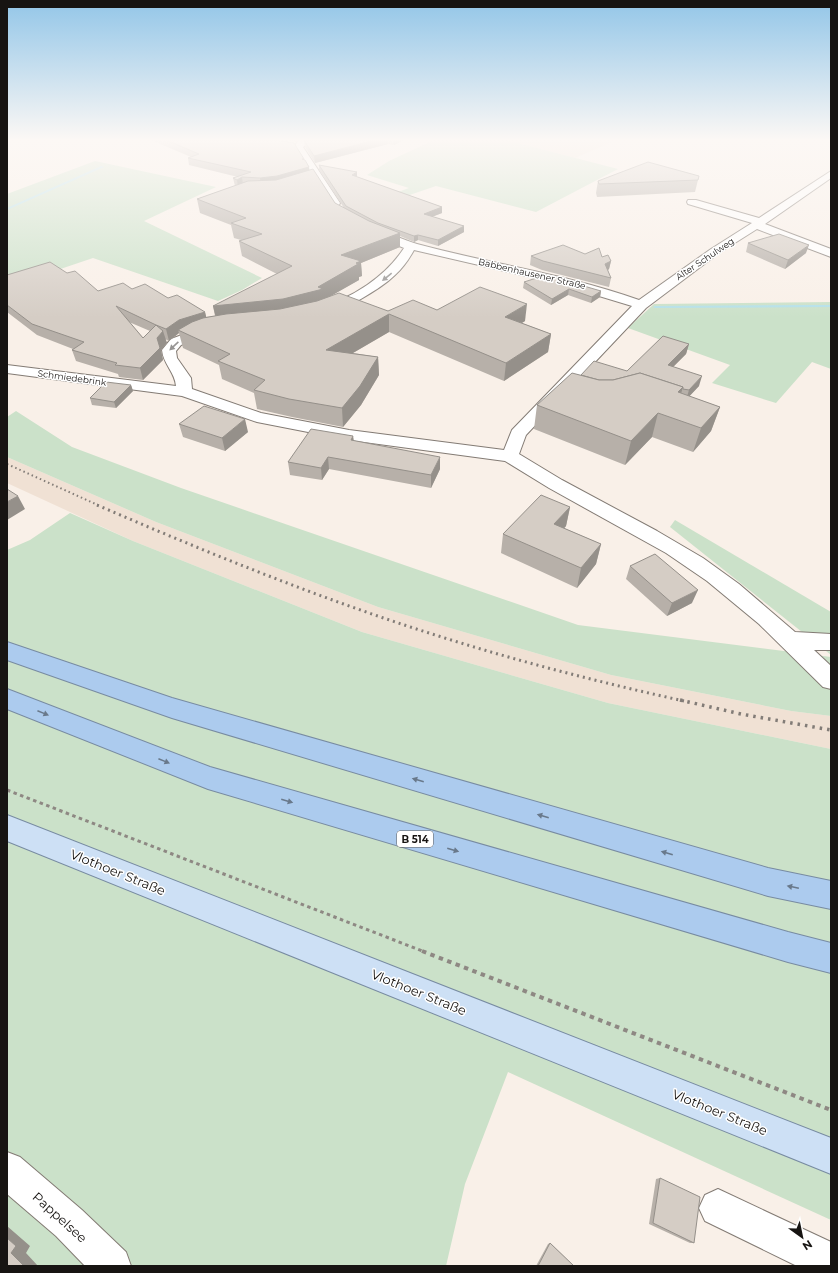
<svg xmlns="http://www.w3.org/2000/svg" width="838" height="1273" font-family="Montserrat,sans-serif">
<rect width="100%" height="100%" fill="#f9f0e8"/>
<g fill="#f0e1d4">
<polygon points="506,140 617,140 575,158"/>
<polygon points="7,457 156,522 378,607 611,675 791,711 831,716 831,749 608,703 362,632 133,541 7,483"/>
</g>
<g fill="#cbe1c9">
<polygon points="434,140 506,140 618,169 536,212 436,186 348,216 345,211 409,188 367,175 389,161"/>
<polygon points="95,161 216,187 144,221 262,278 242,290 218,301 93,258 7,287 7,194"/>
<polygon points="831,302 831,369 812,362 776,403 712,383 730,365 628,328 654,304"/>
<polygon points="16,411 72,447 181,488 578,625 831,657 831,716 791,711 611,675 378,607 156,522 7,457 7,417"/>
<polygon points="70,513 133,541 362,632 608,703 831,749 831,1220 508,1072 465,1184 446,1266 7,1266 7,550 30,540"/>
<polygon points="675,520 831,612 831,655 670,527"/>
</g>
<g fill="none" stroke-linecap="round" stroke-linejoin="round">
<g fill="#b5e0e9" fill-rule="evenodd">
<polygon points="101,166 104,167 7,210 7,208"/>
<polygon points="809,305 831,305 831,307 655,308 653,307 655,306"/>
</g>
<g stroke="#837b74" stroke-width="2">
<g id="minor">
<polygon points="301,140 311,140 303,147 340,203 339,205 331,205 295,147 297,142"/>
<path d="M831 171V178L765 224 831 249V257L757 229 719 253 646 308 526 435 519 454 562 480 657 531 703 558 739 584 795 632 831 634V650H814L831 666V689L823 687 759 624 707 581 666 553 549 488 505 461 349 440 257 422 182 396 7 373V365L176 386C175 372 163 364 162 350L171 339 209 325 214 326 216 329 214 332 181 345 176 351 177 358 191 378 192 389 261 413 349 430 504 450 512 430 632 306 556 283 414 250C409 259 403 268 395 275 383 287 336 317 319 313L317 310 319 307C352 299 386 276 404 248L368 233 366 231 368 229C376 227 406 241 417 244 491 264 566 274 639 300L711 249 752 223 688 204 687 202 688 200H696L759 218Z"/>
<polygon points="7,1152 20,1157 82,1210 126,1252 131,1266 85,1266 56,1236 7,1194"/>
<polygon points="718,1189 831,1242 831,1266 797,1266 705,1221 699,1208 705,1195"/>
</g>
</g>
<g stroke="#788ba1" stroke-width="2">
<polygon id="major" points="7,815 831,1138 831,1174 7,841"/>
</g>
<g stroke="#788ba1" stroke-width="2">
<g id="highway">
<polygon points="7,642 172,698 768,868 831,881 831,909 768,896 172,718 7,660"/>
<polygon points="7,689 210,767 788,932 831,943 831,973 788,962 208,789 7,709"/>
</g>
</g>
<polyline stroke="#8e8883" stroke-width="3" stroke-dasharray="3.5 3.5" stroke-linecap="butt" points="7,790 425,952"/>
<polyline stroke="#8e8883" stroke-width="4" stroke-dasharray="4.5 4.5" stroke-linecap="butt" points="422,951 831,1110"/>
<use href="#minor" fill="#fff" fill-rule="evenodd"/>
<use href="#major" fill="#cde0f5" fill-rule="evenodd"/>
<use href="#highway" fill="#accbee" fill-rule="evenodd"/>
<polyline stroke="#827c77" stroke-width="2" stroke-dasharray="1.5 3" stroke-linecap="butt" points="7,464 100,506"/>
<path stroke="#827c77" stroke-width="3" stroke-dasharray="2 4" stroke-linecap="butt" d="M97 505C206 552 316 597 429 633 513 660 598 682 684 701"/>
<polyline stroke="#827c77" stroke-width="3.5" stroke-dasharray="2.5 5" stroke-linecap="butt" points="680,700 741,714 831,730"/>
</g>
<g fill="#b7b0a9" fill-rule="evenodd">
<path d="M151 140H274L304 160 309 170 335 203 344 208 319 170V165L357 177 442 207V213L431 217 464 232 438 246 418 240 414 242 400 236V247L361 263 362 276 359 277V280L330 296 388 311 437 310 525 321 522 323 551 334 548 352 504 381 389 332 353 353 378 357 379 375 361 405 343 427 292 417 257 409 254 393 222 379 219 365 183 348 179 333 169 341 165 339 167 343 161 350 163 360 143 380 119 377 118 374 76 361 72 350 73 349 37 335 7 312V275L67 273 98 291 132 289 168 298 205 312 206 317 215 316 213 306 277 274 242 256 239 241 241 240 234 238 231 225 200 213 197 199 235 186 233 178 238 177 189 165 188 158 191 157ZM129 322 150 331 143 338Z"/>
<polygon points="283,140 299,140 296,142"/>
<polygon points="304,140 404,140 394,145 388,144 315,163 305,147"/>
<polygon points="698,180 695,192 597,197 596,193 598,181"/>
<polygon points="748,243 806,253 785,269 746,252"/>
<polygon points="585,254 602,257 611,261 609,269 608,270 611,278 609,287 542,270 530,265 531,256"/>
<polygon points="524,282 601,291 600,297 591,303 568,295 551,305 523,288"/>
<polygon points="689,344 686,354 673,367 699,386 689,396 720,407 711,431 693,452 652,437 625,465 534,429 537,405 581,375 627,371"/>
<polygon points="131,385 133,391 116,408 92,405 90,398"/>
<polygon points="179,424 248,432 225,451 183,437"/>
<polygon points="353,436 354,441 440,469 431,488 329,469 322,480 290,475 288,462"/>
<polygon points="570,507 566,526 564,528 601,544 596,564 577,588 501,553 503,534"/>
<polygon points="630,566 692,603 667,616 626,579"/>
<polygon points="660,1178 694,1243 690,1243 649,1224 656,1179"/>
<polygon points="550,1243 574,1266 536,1266 548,1244"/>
</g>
<g fill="#95908a">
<polygon points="375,140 388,140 388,144 315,163 314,156"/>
<polygon points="394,140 404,140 394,145"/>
<polygon points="309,167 310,174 261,186 260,178"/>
<polygon points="357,172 357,177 352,175"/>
<polygon points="242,177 243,185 238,187 237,180"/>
<polygon points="442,207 442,213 424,220 424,214"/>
<polygon points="464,226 464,232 438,246 438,240"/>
<polygon points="400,233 400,247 361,263 362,276 359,277 359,280 324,300 217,322 213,306 318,287 341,255"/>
<polygon points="418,235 418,240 414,242 414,236"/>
<polygon points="809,245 806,253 785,269 788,260"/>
<polygon points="611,261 609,269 604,273 605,264"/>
<polygon points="569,289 568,295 551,305 552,299"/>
<polygon points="601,291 600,297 591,303 592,297"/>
<polygon points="527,304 525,321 503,334 505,317"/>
<polygon points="205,312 208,324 182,332 178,330 179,333 169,341 166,329 179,320"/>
<polygon points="389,314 389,332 327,368 326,350"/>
<polygon points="163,331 167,343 161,350 163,360 143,380 140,368 157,338"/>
<polygon points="551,334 548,352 504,381 506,363"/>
<polygon points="689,344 686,354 665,375 668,365"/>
<polygon points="378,357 379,375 361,405 343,427 342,408"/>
<polygon points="702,376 699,386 686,400 689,390"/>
<polygon points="131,385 133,391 116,408 114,402"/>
<polygon points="683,387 676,410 678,392"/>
<polygon points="720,407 711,431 693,452 701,428"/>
<polygon points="658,413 652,437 625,465 631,441"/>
<polygon points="245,419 248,432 225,451 222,438"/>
<polygon points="353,436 354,448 351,440"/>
<polygon points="328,457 329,469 322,480 321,468"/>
<polygon points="440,457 440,469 431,488 431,475"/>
<polygon points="18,496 25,509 7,520 7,502"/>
<polygon points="570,507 566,526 551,544 554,524"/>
<polygon points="601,544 596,564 577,588 581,568"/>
<polygon points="698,590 692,603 667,616 672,603"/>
<polygon points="7,1226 30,1246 26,1253 38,1266 24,1266 11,1253 7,1238"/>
</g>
<g fill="#d5cdc5" stroke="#95908a" fill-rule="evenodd">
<polygon points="166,140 274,140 294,143 304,159 302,159 305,160 309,167 277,176 260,178 242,177 237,180 233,178 251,172 188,158 199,154"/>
<polygon points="304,140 375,140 314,156"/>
<polygon points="648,162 699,176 698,180 599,184 598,181"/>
<polygon points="319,165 357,172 352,175 442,207 424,214 464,226 438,240 418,235 414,236 378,223 346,206"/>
<polygon points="313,169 335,203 369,221 400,233 341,255 361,261 356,263 358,264 318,287 323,289 283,299 213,306 292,266 239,241 262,234 231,223 246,218 197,199 248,181 276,180"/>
<polygon points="779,234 809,245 788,260 748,243"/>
<polygon points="563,245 585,254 599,248 602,257 608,255 611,261 605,264 611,278 543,261 531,256"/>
<path d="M50 262 67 273 75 271 98 291 123 283 132 289 145 284 168 298 177 295 205 312 179 320 166 329 156 325 163 331 157 338 160 348 140 368 115 365 117 363 72 350 84 342 32 324 7 305V275ZM116 306 156 325 143 338Z"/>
<polygon points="546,275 601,291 592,297 569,289 552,299 524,282"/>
<polygon points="480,287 527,304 505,317 551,334 506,363 389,314 326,350 378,357 360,386 342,408 289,399 254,390 265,380 218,361 230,354 178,330 192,322 203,318 226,314 280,309 317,301 339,293 388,311 413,300 437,310"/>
<polygon points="663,336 689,344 668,365 702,376 689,390 683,389 683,387 640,373 613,380 599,380 581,375 594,361 627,371"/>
<polygon points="572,373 599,380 613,380 640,373 683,387 678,392 720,407 701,428 658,413 631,441 537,405"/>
<polygon points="106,382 131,385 114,402 90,398"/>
<polygon points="204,406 245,419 222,438 179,424"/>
<polygon points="311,429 353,436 351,440 440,457 431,475 328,457 321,468 288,462"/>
<polygon points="7,489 18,496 7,502"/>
<polygon points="541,495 570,507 554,524 601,544 581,568 503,534"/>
<polygon points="655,554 698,590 672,603 630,566"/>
<polygon points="660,1178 700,1197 694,1243 653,1223"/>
<polygon points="7,1238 16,1246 11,1253 24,1266 7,1266"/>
<polygon points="550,1243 574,1266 538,1266"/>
</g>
<defs><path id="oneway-solid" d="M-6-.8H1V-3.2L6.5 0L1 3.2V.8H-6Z"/></defs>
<g fill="#979594">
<use href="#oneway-solid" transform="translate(387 277) rotate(141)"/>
<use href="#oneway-solid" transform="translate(174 346) rotate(137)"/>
</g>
<g fill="#69798b">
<use href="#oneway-solid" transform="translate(43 713) rotate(22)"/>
<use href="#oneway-solid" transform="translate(164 761) rotate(22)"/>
<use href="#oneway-solid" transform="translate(418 780) rotate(-164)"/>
<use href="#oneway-solid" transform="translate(287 801) rotate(16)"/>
<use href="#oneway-solid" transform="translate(543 816) rotate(-164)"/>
<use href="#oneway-solid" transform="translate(453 850) rotate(16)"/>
<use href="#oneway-solid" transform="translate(667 853) rotate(-164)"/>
<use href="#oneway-solid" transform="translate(793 887) rotate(-168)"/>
</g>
<linearGradient id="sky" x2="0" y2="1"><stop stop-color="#93c6e8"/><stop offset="0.44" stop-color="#fcf8f5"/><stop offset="1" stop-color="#fcf8f5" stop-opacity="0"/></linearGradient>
<rect width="838" height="318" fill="url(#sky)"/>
<g text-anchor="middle" stroke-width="3" stroke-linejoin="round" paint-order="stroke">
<g font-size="9" fill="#171412" stroke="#fff">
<text transform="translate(705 259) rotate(-34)" y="3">Alter Schulweg</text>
<text transform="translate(532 274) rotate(13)" y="3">Babbenhausener Straße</text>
<text transform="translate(72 378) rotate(8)" y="3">Schmiedebrink</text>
</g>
<rect fill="#fff" stroke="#5d5a59" stroke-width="1" x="397" y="831" width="36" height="16" rx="3"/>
<g font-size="10" font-weight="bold" fill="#171412">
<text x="415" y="843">B 514</text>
</g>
<g font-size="13" fill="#171412" stroke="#fff">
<text transform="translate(118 872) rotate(22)" y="5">Vlothoer Straße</text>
<text transform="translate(419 992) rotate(22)" y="5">Vlothoer Straße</text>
<text transform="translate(720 1112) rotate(22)" y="5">Vlothoer Straße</text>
<text transform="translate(60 1217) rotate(42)" y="5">Pappelsee</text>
</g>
</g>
<rect width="838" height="1273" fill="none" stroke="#171412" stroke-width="16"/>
<g transform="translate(802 1237) rotate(147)" stroke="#ffffff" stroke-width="3" paint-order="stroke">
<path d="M0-3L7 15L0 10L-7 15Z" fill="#171412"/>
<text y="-6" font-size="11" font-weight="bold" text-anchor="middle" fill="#171412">N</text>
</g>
</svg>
